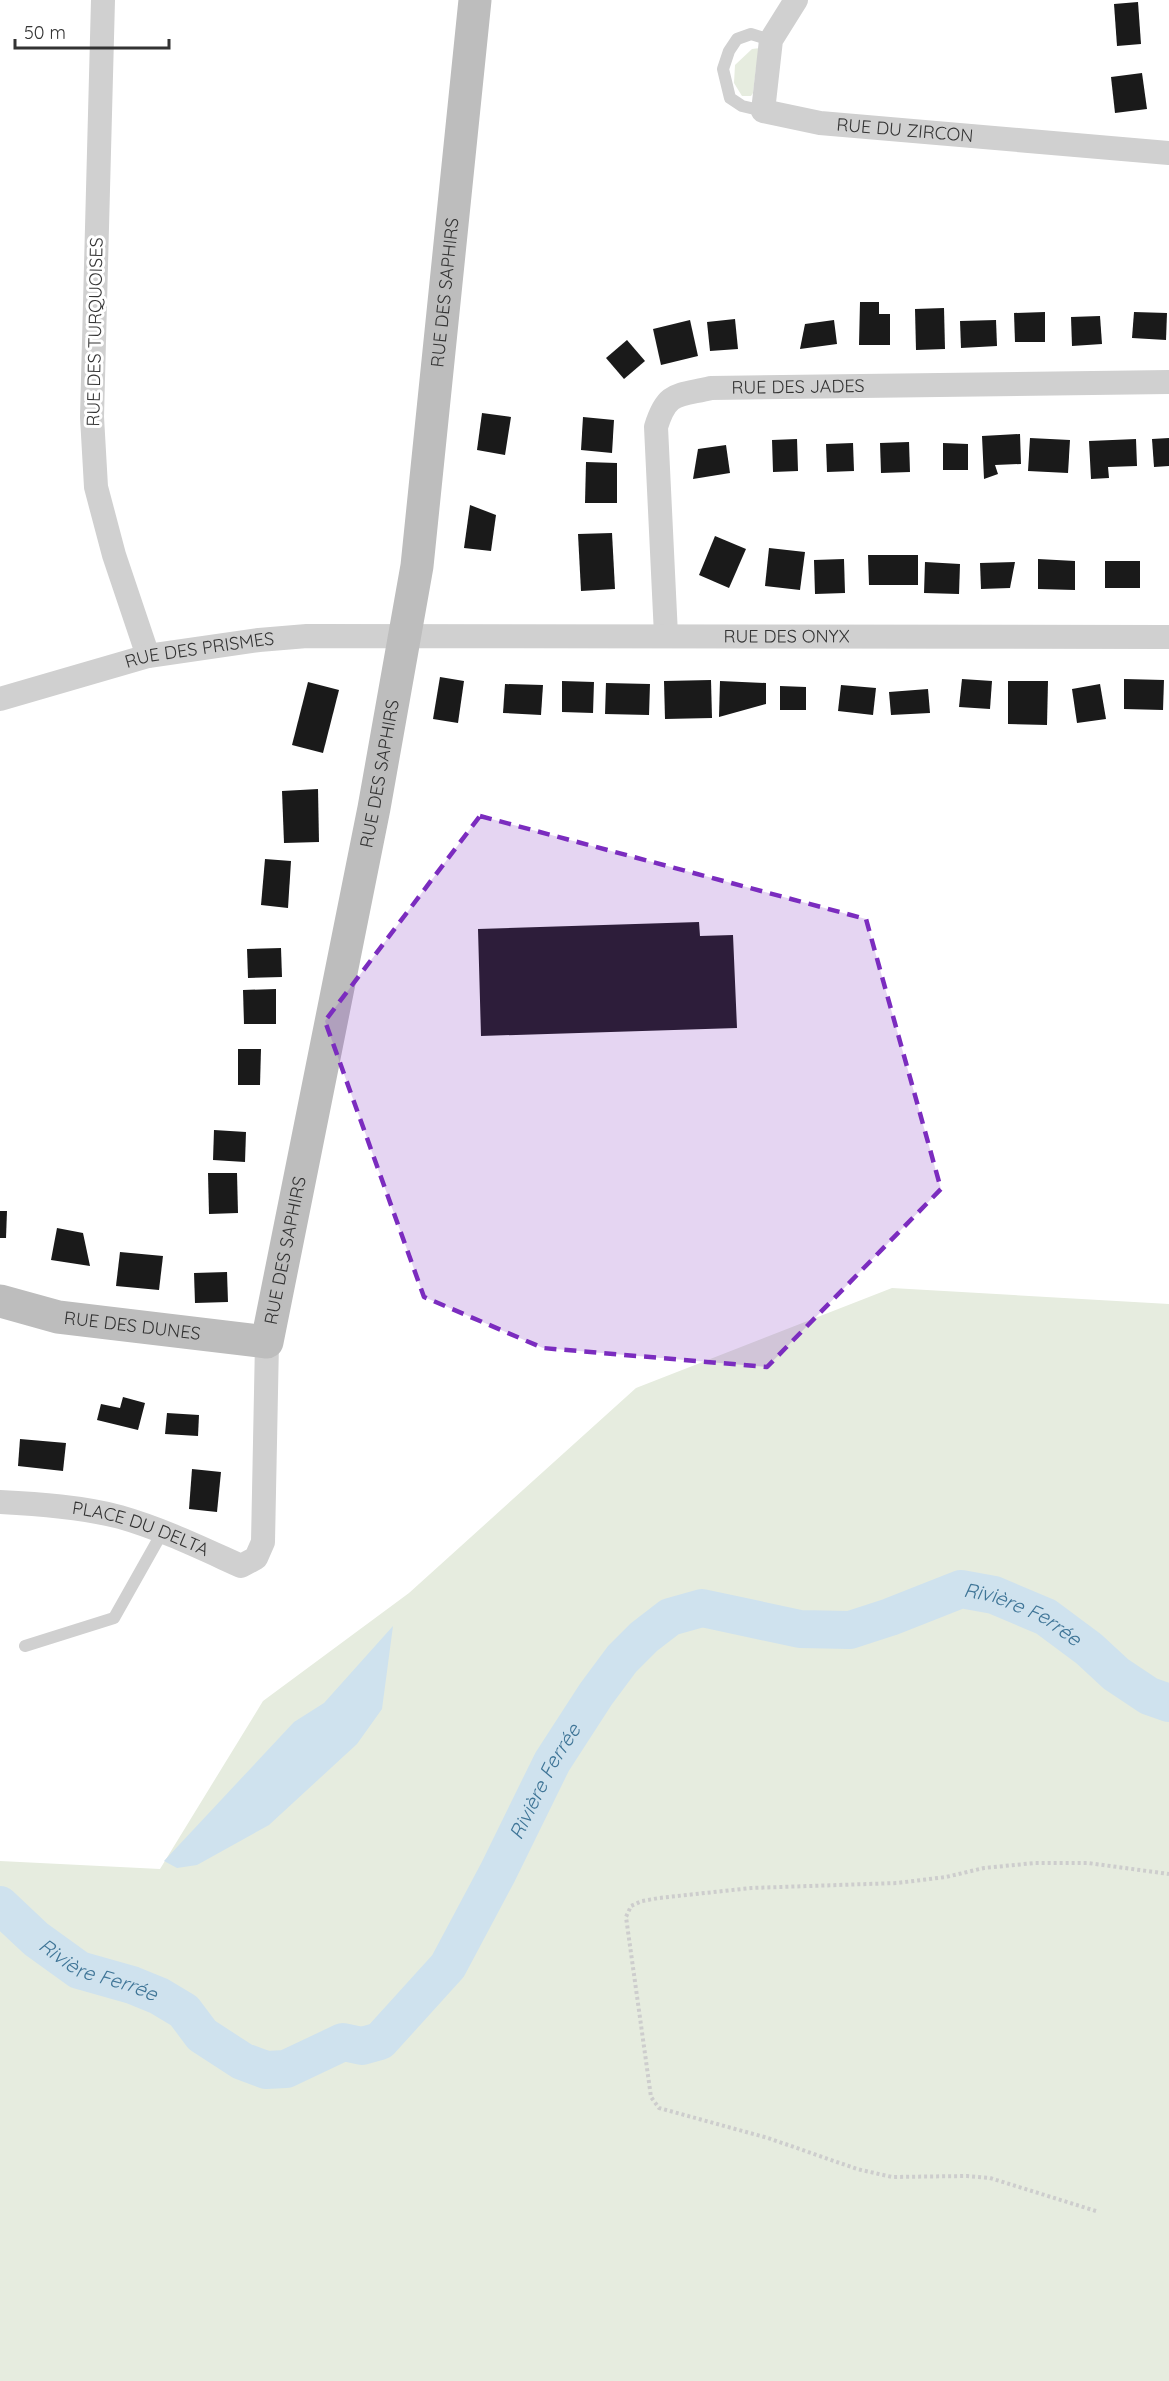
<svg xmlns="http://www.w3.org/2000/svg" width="1169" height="2381" font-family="Quicksand,sans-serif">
<rect width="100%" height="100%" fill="#fff"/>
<g fill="#e6ecdf">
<polygon points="760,48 763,58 756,68 753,93 751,96 742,96 734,83 735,65 752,49"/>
<polygon points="892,1288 1169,1304 1169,2381 0,2381 0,1861 160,1869 263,1701 409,1593 636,1388"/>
</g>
<polygon fill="#cfe2ee" points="393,1626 382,1709 357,1744 269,1825 197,1865 177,1868 164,1861 294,1722 324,1703"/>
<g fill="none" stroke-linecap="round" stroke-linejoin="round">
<path stroke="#cfe2ee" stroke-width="38" id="s1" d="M0 1905 36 1939 79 1970 132 1985 159 1996 184 2011 202 2035 242 2061 266 2070 286 2069 343 2042 362 2046 380 2041 448 1966 497 1874 552 1762 596 1694 622 1659 644 1637 670 1617 702 1608 800 1629 850 1630 890 1617 961 1589 994 1595 1046 1617 1089 1649 1116 1674 1149 1696 1169 1703"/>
</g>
<g fill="#1a1a1a">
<polygon points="1138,2 1141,44 1117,46 1114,4"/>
<polygon points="1142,73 1147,109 1115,113 1111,77"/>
<polygon points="860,302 879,302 879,314 890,314 890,345 859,345"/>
<polygon points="944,308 945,349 916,350 915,309"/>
<polygon points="1045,312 1045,342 1015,342 1014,313"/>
<polygon points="1134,312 1167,313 1166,340 1132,338"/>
<polygon points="1100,316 1102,344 1072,346 1071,317"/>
<polygon points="735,319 738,349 710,351 707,322"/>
<polygon points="690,320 698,356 661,365 653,329"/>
<polygon points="834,320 837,344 800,349 805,324"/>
<polygon points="996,320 997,346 961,348 960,321"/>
<polygon points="627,340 645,361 624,379 606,358"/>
<polygon points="482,413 511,417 505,455 477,450"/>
<polygon points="583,417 614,420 612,453 581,450"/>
<polygon points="1020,434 1021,464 995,465 998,474 984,479 982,436"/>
<polygon points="1030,438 1070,440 1068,473 1028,471"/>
<polygon points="1169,438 1169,466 1154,467 1152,439"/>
<polygon points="797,439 798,471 773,472 772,440"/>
<polygon points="1136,439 1137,466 1108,467 1109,478 1091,479 1089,441"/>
<polygon points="909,442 910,472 881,473 880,443"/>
<polygon points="853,443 854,471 827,472 826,444"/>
<polygon points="943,443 968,444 968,470 943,470"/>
<polygon points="726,445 730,473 693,479 698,449"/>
<polygon points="586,462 617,463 617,503 585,503"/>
<polygon points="470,505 496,515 491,551 464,548"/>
<polygon points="612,533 615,589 581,591 578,534"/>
<polygon points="715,536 746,549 729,588 699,575"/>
<polygon points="769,548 805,552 800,590 765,586"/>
<polygon points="868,555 918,555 918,585 869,585"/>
<polygon points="844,559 845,593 815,594 814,560"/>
<polygon points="1038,559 1075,561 1075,590 1038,589"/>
<rect x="1105" y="561" width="35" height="27"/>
<polygon points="925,562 960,564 959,594 924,593"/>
<polygon points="1015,562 1010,588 981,589 980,563"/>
<polygon points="440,677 464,681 458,723 433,719"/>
<polygon points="962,679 992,681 990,709 959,707"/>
<polygon points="1124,679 1164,680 1163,710 1124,709"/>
<polygon points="711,680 712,718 665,719 664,681"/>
<polygon points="562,681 594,682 593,713 562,712"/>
<polygon points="720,681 766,683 766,704 719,717"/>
<polygon points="1008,681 1048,681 1047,725 1008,724"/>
<polygon points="308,682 339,690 323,753 292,745"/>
<polygon points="606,683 650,684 649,715 605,714"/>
<polygon points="505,684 543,685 541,715 503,713"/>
<polygon points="1100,684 1106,719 1077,723 1072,689"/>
<polygon points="841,685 876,688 873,715 838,711"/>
<polygon points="780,686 806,687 806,710 780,710"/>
<polygon points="928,689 930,713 891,715 889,692"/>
<polygon points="318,789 319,842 284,843 282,791"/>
<polygon points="265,859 291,861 288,908 261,905"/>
<polygon points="699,922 700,936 733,935 737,1028 481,1036 478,929"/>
<polygon points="281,948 282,977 248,978 247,949"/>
<polygon points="276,989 276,1024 244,1024 243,990"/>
<polygon points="238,1049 261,1049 260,1085 238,1085"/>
<polygon points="214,1130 246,1132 245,1162 213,1160"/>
<polygon points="208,1173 237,1173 238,1213 209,1214"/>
<polygon points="0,1211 7,1211 6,1238 0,1238"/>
<polygon points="57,1228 83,1233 90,1266 51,1260"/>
<polygon points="120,1252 163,1256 159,1290 116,1286"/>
<polygon points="227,1272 228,1302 195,1303 194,1273"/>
<polygon points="123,1397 145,1403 138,1430 97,1420 101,1404 120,1408"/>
<polygon points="167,1413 199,1415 198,1436 165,1434"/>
<polygon points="20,1439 66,1443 63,1471 18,1466"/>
<polygon points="192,1469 221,1472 217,1512 189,1509"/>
</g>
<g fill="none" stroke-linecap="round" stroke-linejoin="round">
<polyline stroke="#cdcdcd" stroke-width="4" stroke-dasharray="3 3" stroke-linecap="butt" points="1096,2211 990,2178 967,2176 892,2177 857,2169 768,2138 659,2108 651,2097 626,1917 631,1906 642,1901 659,1898 751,1888 897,1883 946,1877 984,1868 1035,1863 1088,1863 1169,1874"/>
<g stroke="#d0d0d0" stroke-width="12">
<polyline points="763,111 742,106 730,98 723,69 729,51 737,39 751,34 771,40"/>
<polyline points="25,1646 114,1618 163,1531"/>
</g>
<g stroke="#d0d0d0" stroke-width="24">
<polyline points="103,0 92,417 96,487 114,555 148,656"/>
<path id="s2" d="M796 0 771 40 763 111 820 123 1169 153"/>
<path id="s3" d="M666 635 656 427C667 391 677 396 711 388L1169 382"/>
<path id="s4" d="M0 699 148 656 259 640 307 636 1169 637"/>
<path id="s5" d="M0 1502C39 1504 82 1507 120 1517 162 1529 201 1548 241 1566L256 1558 263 1542 267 1342"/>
</g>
<path stroke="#bdbdbd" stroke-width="33" id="s6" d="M0 1301 58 1317 267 1342 374 808 417 566 475 0"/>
</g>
<path fill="#7b2cbf" fill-opacity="0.2" stroke="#7b2cbf" stroke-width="4.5" stroke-dasharray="12 8" stroke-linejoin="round" d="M480 816 866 919 941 1189 767 1367 543 1348 424 1297 325 1021Z"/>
<g text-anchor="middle" stroke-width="6" stroke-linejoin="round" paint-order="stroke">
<g font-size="18" fill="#333" stroke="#fff">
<text dy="6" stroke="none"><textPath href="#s2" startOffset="262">RUE DU ZIRCON</textPath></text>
<text dy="6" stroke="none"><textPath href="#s6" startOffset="1336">RUE DES SAPHIRS</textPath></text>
<text transform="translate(95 332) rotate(-89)" y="6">RUE DES TURQUOISES</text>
<text dy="6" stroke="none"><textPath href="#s3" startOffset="369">RUE DES JADES</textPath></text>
<text dy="6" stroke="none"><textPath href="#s4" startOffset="794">RUE DES ONYX</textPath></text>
<text dy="6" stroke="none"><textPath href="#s4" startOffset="206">RUE DES PRISMES</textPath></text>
<text dy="6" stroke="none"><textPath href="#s6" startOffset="850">RUE DES SAPHIRS</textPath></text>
<text dy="6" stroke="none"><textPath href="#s6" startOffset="364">RUE DES SAPHIRS</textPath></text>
<text dy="6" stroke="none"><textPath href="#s6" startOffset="135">RUE DES DUNES</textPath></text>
<text dy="6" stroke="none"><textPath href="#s5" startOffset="144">PLACE DU DELTA</textPath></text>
</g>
<g font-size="20" font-style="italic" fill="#3f7597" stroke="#fff">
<text dy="7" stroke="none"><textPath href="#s1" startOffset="1328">Rivière Ferrée</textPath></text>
<text dy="7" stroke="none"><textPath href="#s1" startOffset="750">Rivière Ferrée</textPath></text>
<text dy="7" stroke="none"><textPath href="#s1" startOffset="120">Rivière Ferrée</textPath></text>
</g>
</g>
<path d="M15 39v9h154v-9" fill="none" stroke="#333333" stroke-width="3"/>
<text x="24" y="39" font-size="18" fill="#333333" stroke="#ffffff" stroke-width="4.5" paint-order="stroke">50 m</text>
</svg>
